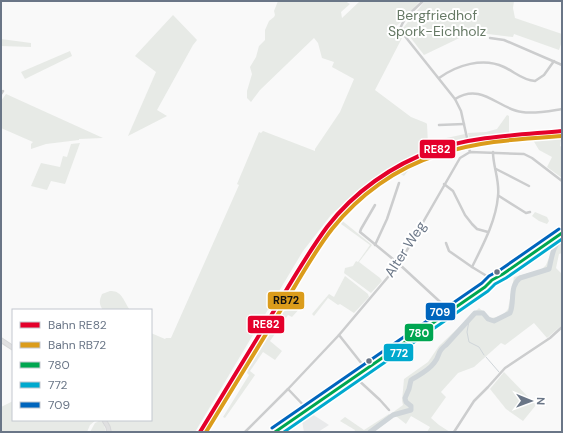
<svg xmlns="http://www.w3.org/2000/svg" width="563" height="433" font-family="'DM Sans',sans-serif">
<rect width="100%" height="100%" fill="#f9f9f9"/>
<polygon fill="#e9eaeb" points="312,414 329,425 318,432 304,432 302,421"/>
<g fill="#e7eae6">
<polygon points="278,1 345,1 350,4 341,12 342,18 360,1 420,1 401,22 396,26 396,30 402,38 375,90 411,117 426,123 427,124 428,144 437,140 465,134 466,139 442,145 412,156 393,166 356,192 331,215 303,251 195,432 111,432 107,420 151,420 151,333 165,339 166,338 171,338 239,185 237,184 259,132 261,133 263,131 315,151 315,149 340,112 354,79 332,67 334,62 322,58 318,43 314,38 260,90 251,102 247,98 247,91 252,74 250,67 256,57 259,46 265,40 265,30 269,21 274,17 275,15 274,11"/>
<polygon points="425,1 514,1 513,8 515,18 562,34 562,41 559,50 514,34 513,37 488,34 478,37 472,32 424,55 403,28"/>
<polygon points="173,15 197,40 193,45 157,110 167,116 128,136 156,72 135,56"/>
<polygon points="1,39 31,43 31,47 1,46"/>
<polygon points="70,51 72,56 25,79 21,72"/>
<polygon points="6,94 103,138 79,139 79,140 46,144 31,149 31,144 33,142 1,128 1,101"/>
<polygon points="507,115 509,116 509,133 469,139 468,133 486,132 497,129"/>
<polygon points="562,133 560,146 562,147 562,178 547,167 552,157 539,150 533,140 492,144 470,148 470,143 480,140"/>
<polygon points="80,143 65,184 51,181 47,190 31,186 41,163 60,167 63,156 67,157 71,144"/>
<path d="M467 143 468 149 432 158 417 165 414 163 404 176 396 172 368 189 352 203 355 207 340 219 372 245 359 262 380 278 382 281 371 293 344 273 345 268 353 266 356 261 358 262 370 245 337 221 335 219C371 177 414 157 467 143Z"/>
<polygon points="535,212 547,217 549,221 547,224 539,221 532,216"/>
<path d="M562 237V253L559 254 556 268 562 274V325L547 338 534 323 505 345 501 343 474 367 458 373 441 392 446 397 431 418 439 425 450 432H427L430 427 411 416 406 424 392 413 403 405 402 401 404 379 428 362 439 346 479 308 491 318C499 317 504 315 508 309L514 277 541 270 546 265 556 241Z"/>
<polygon points="345,276 368,294 369,297 354,313 340,304 338,305 328,298 314,316 312,314 329,294 334,297"/>
<path d="M110 291C122 290 124 302 130 310H103C99 304 99 301 102 294Z"/>
<polygon points="302,298 306,301 305,309 301,307 292,317 288,315 270,341 282,351 275,360 263,352 250,371 255,375 225,418 223,417 249,375 247,373 249,366 283,312 295,306"/>
<polygon points="504,372 536,405 523,421 506,409 490,389"/>
<polygon points="13,401 13,420 96,420 90,425 87,432 1,432 1,407"/>
<polygon points="389,414 392,418 374,432 354,432 355,430 340,421 345,417 364,430"/>
<polygon points="99,421 103,422 106,432 90,432 95,423"/>
</g>
<g fill="none" stroke-linecap="round" stroke-linejoin="round">
<g stroke="#cfd5d9" stroke-width="1">
<polyline points="469,321 467,332 469,342 479,347 484,355"/>
<polyline points="486,357 499,372"/>
</g>
<path stroke="#cfd5d9" stroke-width="5" d="M370 432 393 415 411 410V406L406 402 405 398 409 389 411 380C419 375 428 371 434 363 441 355 436 352 446 345L475 313H483L488 319 494 321 510 313C515 302 509 286 520 278L549 269C552 258 552 246 562 238"/>
<g stroke="#d6d7d8" stroke-width="5.5">
<g id="secondary">
<polyline points="493,280 562,233"/>
<polyline points="1,340 13,348"/>
<polyline points="104,420 108,427 109,432"/>
<polyline points="275,432 488,286 495,279"/>
</g>
</g>
<g stroke="#cccdce" stroke-width="2.5">
<path d="M423 1C416 8 402 19 400 30L455 99 461 111 467 138"/>
<polyline points="490,38 504,40 562,65"/>
<path d="M439 78C457 65 483 57 504 67 515 72 522 80 535 81L544 75 554 61"/>
<polyline points="1,94 3,91"/>
<path d="M455 99C482 82 498 109 522 112 535 114 549 111 562 109"/>
<polyline points="439,125 464,124"/>
<polyline points="468,144 470,152"/>
<polyline points="496,169 529,186"/>
<polyline points="444,184 453,191 465,215 472,224 477,229 488,232"/>
<polyline points="499,196 526,213 530,212"/>
<polyline points="375,205 361,229 360,232 399,264 450,311"/>
<polyline points="446,243 449,251 472,267"/>
<polyline points="375,245 387,219 399,183"/>
<path d="M493 281 490 278 472 267C483 245 496 221 498 196 500 181 493 167 493 152"/>
<polyline points="339,335 366,369"/>
<polyline points="355,377 380,400 389,410"/>
<polyline points="288,389 308,410"/>
<polyline points="245,432 288,389 339,335 399,264 460,158 470,152 524,154 532,158 562,181"/>
<polyline points="454,432 474,401 488,387 505,368 550,338 562,327"/>
</g>
<use href="#secondary" stroke="#e0e0e1" stroke-width="3.5"/>
<g stroke="#fff" stroke-width="6">
<polyline id="bus-1" points="275,432 485,287 492,280 503,274 562,233"/>
</g>
<g stroke="#fff" stroke-width="6">
<polyline id="bus-2" points="284,432 488,291 495,284 506,278 562,239"/>
</g>
<g stroke="#fff" stroke-width="6">
<polyline id="bus-3" points="272,428 482,283 489,276 500,270 559,229"/>
</g>
<use href="#bus-1" stroke="#00a651" stroke-width="3"/>
<use href="#bus-2" stroke="#00a9ce" stroke-width="3"/>
<use href="#bus-3" stroke="#0065bd" stroke-width="3"/>
<g stroke="#fff" stroke-width="7">
<path id="rail-1" d="M200 432C224 393 248 353 272 314 290 284 307 254 327 227 354 192 392 165 434 150 475 136 519 135 562 131"/>
</g>
<g stroke="#fff" stroke-width="7">
<path id="rail-2" d="M206 432C230 393 253 355 277 316 295 287 311 256 332 229 359 195 396 168 437 155 477 141 520 139 562 136"/>
</g>
<use href="#rail-1" stroke="#e4002b" stroke-width="4"/>
<use href="#rail-2" stroke="#db9c1b" stroke-width="4"/>
</g>
<g fill="#6a7687" stroke="#fff" stroke-width="1.5">
<circle cx="497" cy="272" r="3.5"/>
<circle cx="369" cy="361" r="3.5"/>
</g>
<g text-anchor="middle" stroke-width="4" stroke-linejoin="round" paint-order="stroke">
<g font-size="14" fill="#667965" stroke="#fff">
<text x="437" y="20">Bergfriedhof<tspan x="437" dy="16">Spork-Eichholz</tspan></text>
</g>
<g font-size="14" fill="#6a7687" stroke="#fff">
<text transform="translate(405 249) rotate(-57)" y="5">Alter Weg</text>
</g>
</g>
<g stroke="#fff" stroke-width="1.5">
<rect x="419" y="139" width="37" height="20" rx="4" fill="#e4002b"/>
<rect x="267" y="291" width="38" height="19" rx="4" fill="#db9c1b"/>
<rect x="425" y="302" width="31" height="19" rx="4" fill="#0065bd"/>
<rect x="247" y="315" width="38" height="19" rx="4" fill="#e4002b"/>
<rect x="404" y="323" width="30" height="19" rx="4" fill="#00a651"/>
<rect x="383" y="343" width="31" height="19" rx="4" fill="#00a9ce"/>
</g>
<g font-size="11" text-anchor="middle" font-weight="bold" fill="#fff">
<text x="437" y="153">RE82</text>
<text x="440" y="316">709</text>
<text x="266" y="328">RE82</text>
<text x="419" y="337">780</text>
<text x="399" y="357">772</text>
</g>
<g font-size="11" text-anchor="middle" font-weight="bold" fill="#111">
<text x="286" y="304">RB72</text>
</g>
<rect width="563" height="433" fill="none" stroke="#6a7687" stroke-width="4"/>
<rect x="12" y="309" width="140" height="112" fill="#ffffff" stroke="#c3c8cf"/>
<rect x="20" y="322" width="20" height="6" fill="#e4002b" stroke="#c3c8cf"/>
<text x="48" y="329" font-size="12" fill="#6a7687">Bahn RE82</text>
<rect x="20" y="342" width="20" height="6" fill="#db9c1b" stroke="#c3c8cf"/>
<text x="48" y="349" font-size="12" fill="#6a7687">Bahn RB72</text>
<rect x="20" y="362" width="20" height="6" fill="#00a651" stroke="#c3c8cf"/>
<text x="48" y="369" font-size="12" fill="#6a7687">780</text>
<rect x="20" y="382" width="20" height="6" fill="#00a9ce" stroke="#c3c8cf"/>
<text x="48" y="389" font-size="12" fill="#6a7687">772</text>
<rect x="20" y="402" width="20" height="6" fill="#0065bd" stroke="#c3c8cf"/>
<text x="48" y="409" font-size="12" fill="#6a7687">709</text>
<g transform="translate(531 401) rotate(91)" stroke="#ffffff" stroke-width="3" paint-order="stroke">
<path d="M0-3L7 15L0 10L-7 15Z" fill="#6a7687"/>
<text y="-6" font-size="11" font-weight="bold" text-anchor="middle" fill="#6a7687">N</text>
</g>
</svg>
